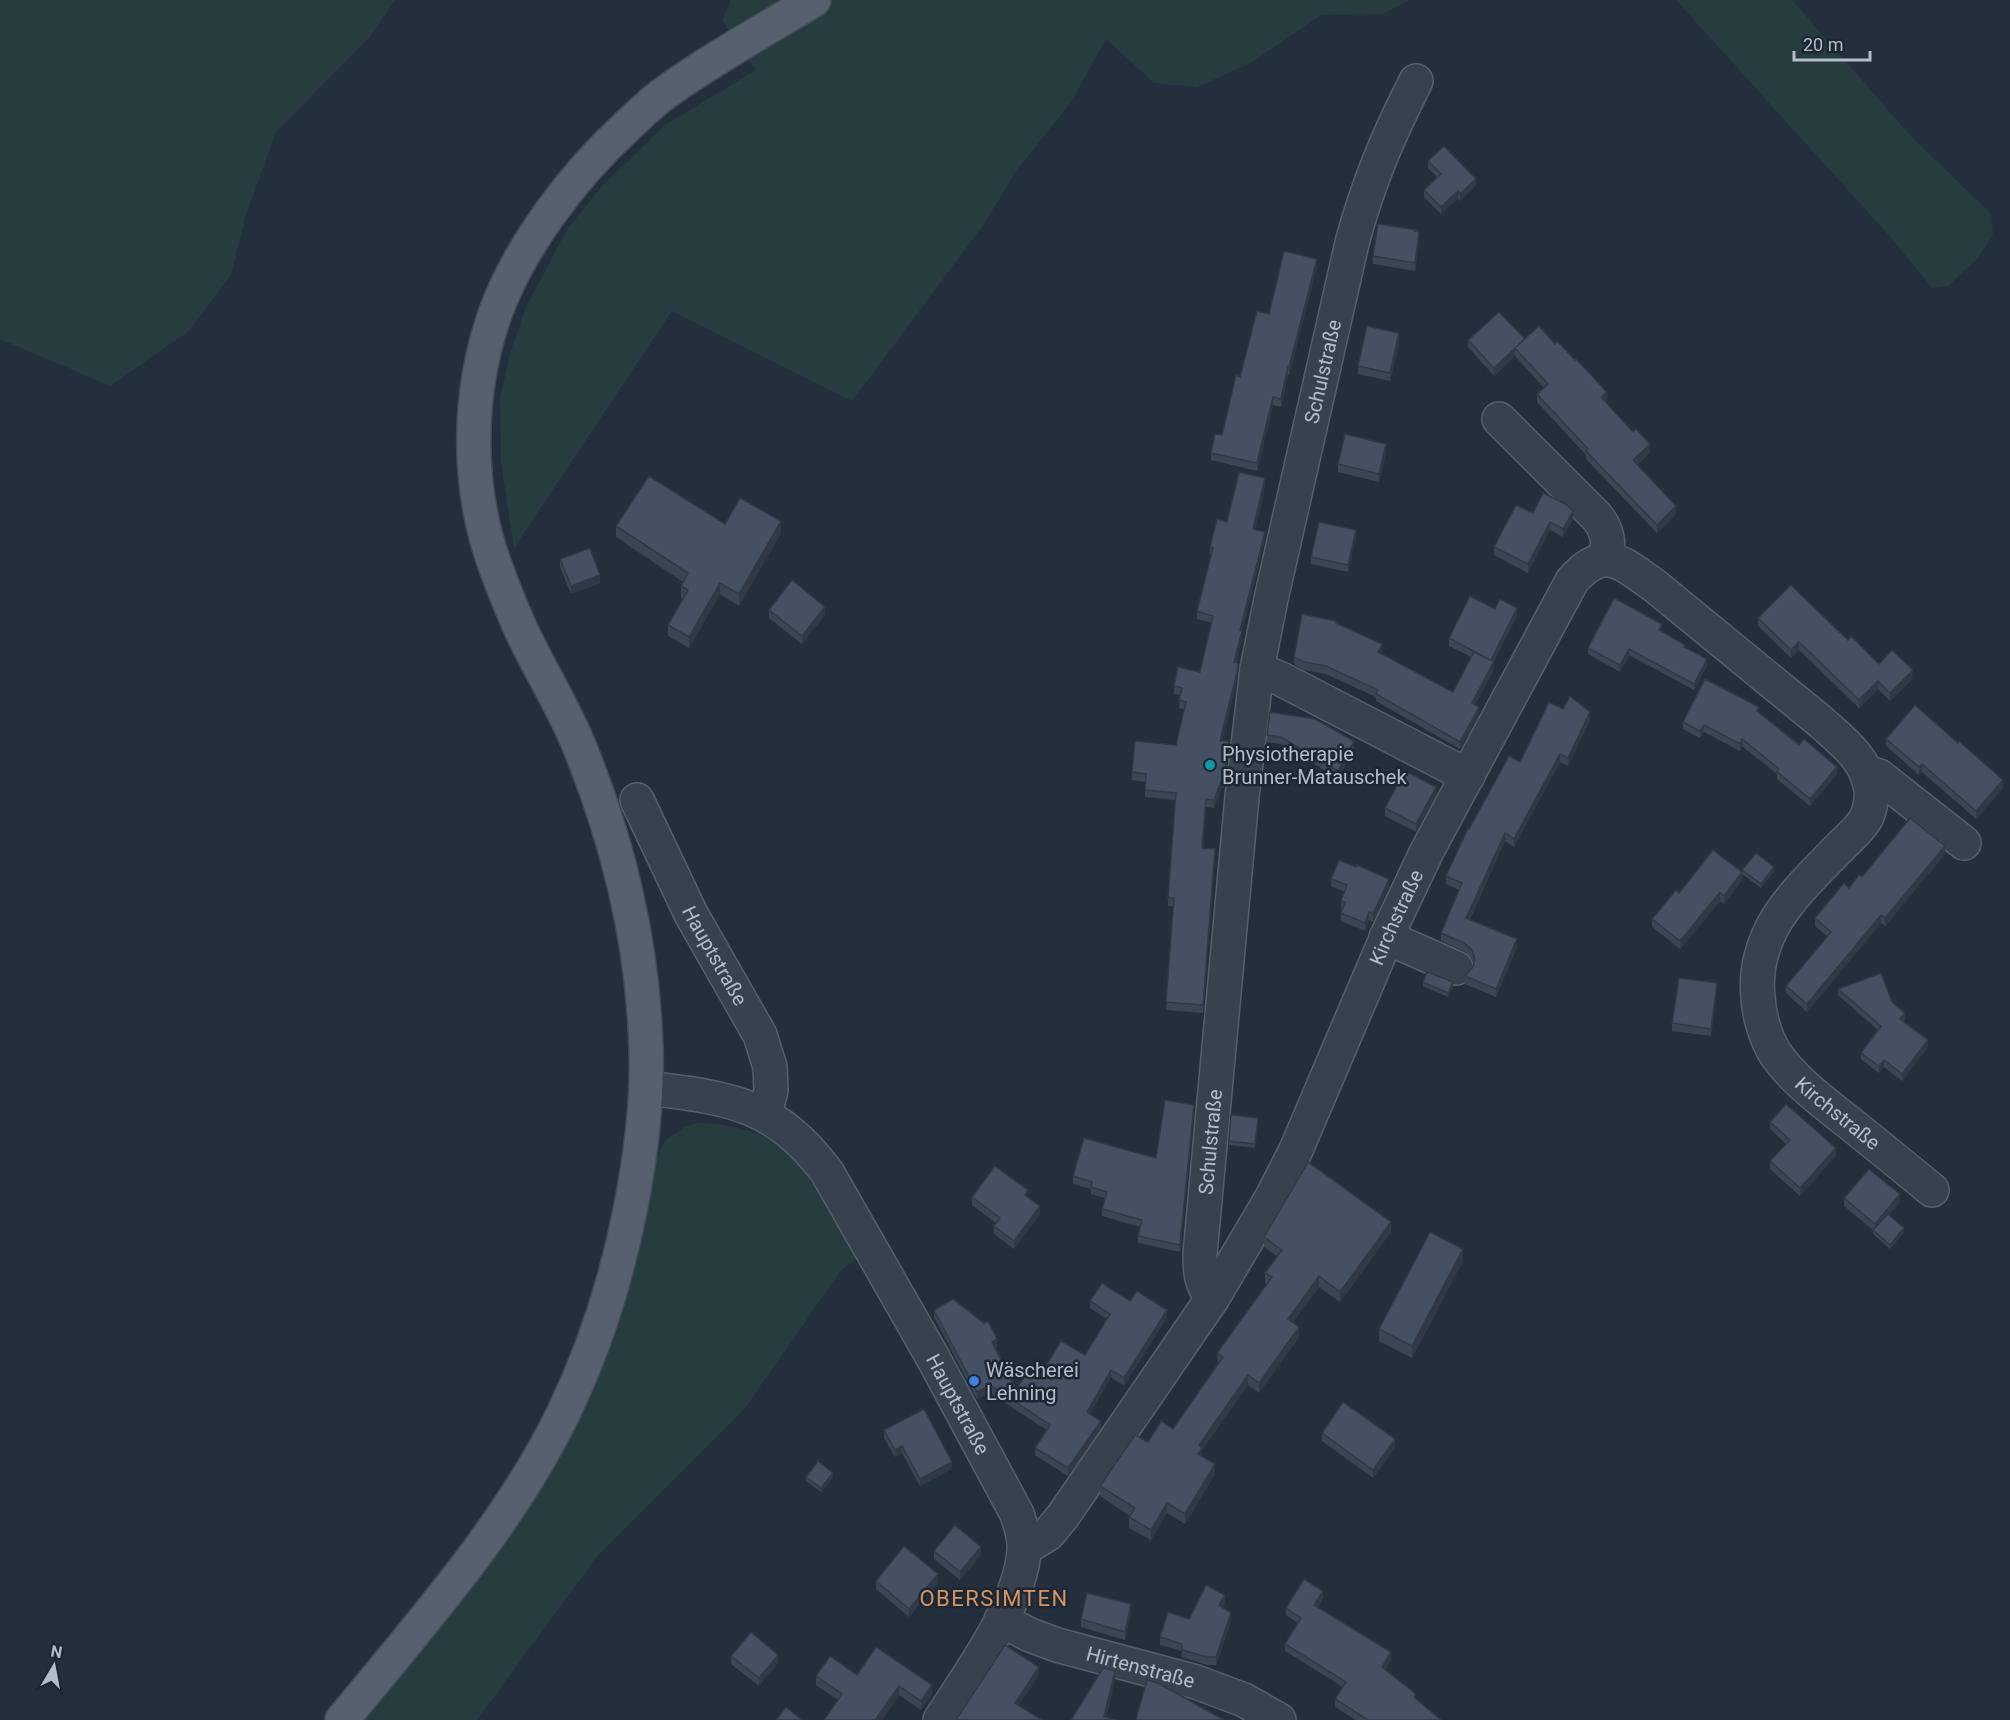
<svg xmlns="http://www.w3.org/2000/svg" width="2010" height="1720" font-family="Roboto,sans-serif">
<rect width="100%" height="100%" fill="#242f3e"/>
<g fill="#263c3f">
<polygon points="0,0 395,0 369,38 276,132 246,215 231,275 189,331 110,386 0,339"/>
<polygon points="731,0 1410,0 1383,14 1321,15 1251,63 1197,87 1154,83 1106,39 1071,102 1017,170 984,224 852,401 672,311 514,548 501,463 500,399 509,357 526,307 568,228 603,185 665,125 756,70 722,20"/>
<polygon points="1676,0 1792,0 1909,134 1991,214 1993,235 1977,259 1948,286 1932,288 1893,240"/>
<path d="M696 1123C721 1123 757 1129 779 1146 809 1169 838 1223 860 1256L842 1269 745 1408 595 1559 477 1720H357L617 1323 644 1231 656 1158 665 1141 683 1128Z"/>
</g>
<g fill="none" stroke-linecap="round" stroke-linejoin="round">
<g stroke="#565f6c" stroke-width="36">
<g id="minor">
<path d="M1499 419 1597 517C1608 531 1609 542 1607 559"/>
<polyline points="1257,669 1281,679 1468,776"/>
<polyline points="1866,772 1879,776 1964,843"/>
<path id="s1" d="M637 800 691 914 760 1035 770 1067 771 1090 765 1115"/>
<polyline points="1386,937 1456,968"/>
<path id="s2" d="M646 1088C728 1098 774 1102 827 1172L932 1356 1017 1514C1021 1526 1025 1538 1024 1550 1021 1605 969 1674 940 1720"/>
<path id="s3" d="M1212 1299C1201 1282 1200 1274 1200 1254L1242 797 1257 669 1271 599 1352 243C1368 183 1388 136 1416 81"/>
<path id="s4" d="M1025 1548 1048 1534 1063 1516 1212 1299 1271 1199 1296 1150 1391 927 1427 851 1572 581C1605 544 1621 562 1655 586L1821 722C1842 741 1867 759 1871 790 1872 799 1870 812 1865 820 1858 831 1848 839 1840 847 1818 870 1794 892 1777 919 1763 942 1755 970 1758 997 1759 1015 1765 1037 1775 1053 1793 1080 1822 1101 1847 1121 1876 1144 1904 1167 1932 1190"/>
<path id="s5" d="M1001 1620 1030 1635 1057 1645 1196 1682 1244 1700 1279 1720"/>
</g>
</g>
<g stroke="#414a57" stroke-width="36">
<path id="major" d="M342 1720C420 1625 509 1525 563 1414 595 1348 617 1278 631 1206 641 1154 648 1101 646 1048 643 945 619 844 580 748 563 705 537 666 518 623 510 605 503 587 496 568 466 488 467 394 495 314 519 247 573 176 625 128 637 117 649 105 662 95 710 60 763 31 814 0"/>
</g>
<use href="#minor" stroke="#38414e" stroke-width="33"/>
<use href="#major" stroke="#56606e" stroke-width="33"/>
</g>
<g fill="#3b4654">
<polygon points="1428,161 1476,185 1460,201 1458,198 1441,214 1424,197 1424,190 1437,177 1428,168"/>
<polygon points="1417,232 1419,240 1415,271 1373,264 1373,256"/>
<polygon points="1317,266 1289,375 1288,375 1281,407 1273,405 1257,471 1211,460 1211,453 1222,435 1240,377 1269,314"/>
<polygon points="1525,339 1607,400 1605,402 1650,452 1637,465 1676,514 1657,533 1586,459 1586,455 1537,402 1537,394 1544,388 1515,356 1494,376 1468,347 1468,340"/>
<polygon points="1399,342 1390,381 1358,374 1358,366"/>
<polygon points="1386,452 1379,482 1338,472 1338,464"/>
<polygon points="1265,486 1255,529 1265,539 1242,631 1242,639 1236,663 1238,671 1237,679 1222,741 1229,749 1224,788 1222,787 1214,808 1206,807 1203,848 1215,857 1203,1013 1166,1010 1174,906 1168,906 1168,898 1175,800 1145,797 1145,782 1132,780 1132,772 1176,745 1185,709 1179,708 1180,695 1174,694 1174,686 1200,672 1212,623 1197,619 1197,611 1211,556 1210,555 1210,547 1227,522"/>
<polygon points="1533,513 1573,519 1563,537 1550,530 1528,573 1494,555 1494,547"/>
<polygon points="725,524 781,533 739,606 720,594 689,648 668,636 668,625 683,599 681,598 681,586 683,582 616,537 616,526"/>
<polygon points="1356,537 1348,572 1311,564 1311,557"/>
<polygon points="560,559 600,583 571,594 560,567"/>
<polygon points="1495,609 1517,616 1494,661 1494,669 1475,705 1479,715 1460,749 1376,701 1376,697 1326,674 1304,670 1294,664 1294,657 1336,623 1382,652 1381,654 1453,692 1471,657 1449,646 1449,638"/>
<polygon points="769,610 825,615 802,644 769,618"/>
<polygon points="1758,618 1848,640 1879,664 1913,678 1890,701 1878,689 1859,708 1799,650 1791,658 1758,626"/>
<polygon points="1662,631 1662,632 1685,648 1707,666 1694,690 1629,655 1620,672 1588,654 1588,648"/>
<polygon points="1759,712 1837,774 1810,806 1777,779 1777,774 1742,746 1740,751 1704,732 1700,738 1683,729 1683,722"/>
<polygon points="1590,720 1568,766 1560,762 1514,847 1505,841 1470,919 1517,947 1496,997 1465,984 1465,976 1473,967 1474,964 1471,957 1464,951 1441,941 1441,933 1459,890 1446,884 1446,876 1469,829 1520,762"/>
<polygon points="1267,735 1354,748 1338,778 1281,744 1267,742"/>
<polygon points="1886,739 2003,788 1976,819 1922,772 1919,775 1886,746"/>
<polygon points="1436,795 1416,832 1385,816 1385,808"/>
<polygon points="1945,854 1885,926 1881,923 1807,1012 1786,993 1786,986 1828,937 1815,926 1815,918 1849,888 1862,877"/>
<polygon points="1742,870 1774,871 1761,888 1742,874"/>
<polygon points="1331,879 1389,886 1373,922 1369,920 1365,931 1341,921 1341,913 1342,909 1341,908 1341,901 1345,892 1331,886"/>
<polygon points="1742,880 1724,904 1720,901 1680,949 1652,927 1652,919 1679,893"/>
<polygon points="1423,982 1453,986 1448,997 1423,986"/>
<polygon points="1838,989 1892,1002 1905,1020 1904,1021 1928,1047 1902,1081 1884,1067 1879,1073 1861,1059 1861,1053 1878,1030 1838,995"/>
<polygon points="1717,990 1711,1036 1672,1031 1672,1023"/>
<polygon points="1194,1112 1180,1252 1138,1243 1138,1236 1140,1227 1102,1216 1102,1209 1105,1198 1091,1194 1091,1189 1073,1184 1073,1176 1156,1158"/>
<polygon points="1258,1122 1255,1148 1229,1145 1229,1141"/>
<polygon points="1770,1122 1836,1155 1800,1196 1770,1169 1770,1161 1786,1144 1770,1129"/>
<polygon points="972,1197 1040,1214 1014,1249 994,1234 994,1226 996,1223 972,1205"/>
<polygon points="1844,1198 1900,1202 1889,1215 1904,1232 1890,1249 1873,1234 1873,1230 1844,1206"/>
<polygon points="1391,1232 1340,1302 1319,1287 1293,1322 1299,1337 1259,1393 1248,1385 1202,1450 1202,1457 1215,1474 1185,1524 1167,1513 1151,1540 1129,1528 1129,1517 1130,1516 1100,1496 1100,1486 1148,1442 1173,1429 1218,1363 1217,1353 1267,1284 1265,1283 1265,1273 1277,1256 1264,1247 1264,1237"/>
<polygon points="1463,1261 1412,1358 1379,1341 1379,1329"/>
<polygon points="1090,1301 1130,1301 1167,1317 1124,1386 1111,1377 1090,1414 1101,1428 1068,1476 1035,1455 1035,1448 1047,1430 990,1393 977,1399 934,1317 934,1310 997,1347 995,1348 1016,1389 1085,1355 1107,1319 1090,1308"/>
<polygon points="884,1430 952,1469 920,1486 902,1453 895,1457 884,1438"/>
<polygon points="1322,1433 1395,1448 1373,1478 1322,1441"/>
<polygon points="806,1477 833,1477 821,1492 806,1481"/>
<polygon points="934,1551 981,1555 960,1580 934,1559"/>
<polygon points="876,1581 938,1582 909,1617 876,1589"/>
<polygon points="1323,1598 1318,1607 1391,1660 1385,1670 1416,1699 1441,1720 1356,1720 1335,1707 1335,1699 1343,1687 1285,1651 1285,1644 1298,1623 1286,1615 1286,1608"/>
<polygon points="1225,1603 1222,1607 1231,1621 1216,1665 1207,1665 1182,1657 1182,1651 1160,1645 1160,1637 1189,1619"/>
<polygon points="1131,1612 1125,1640 1081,1627 1081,1619"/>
<polygon points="731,1656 778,1663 759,1686 731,1664"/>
<polygon points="857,1675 932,1694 921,1710 899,1695 882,1720 824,1720 838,1700 816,1685 816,1676"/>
</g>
<g fill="#303945">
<polygon points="1476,179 1476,185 1460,201 1460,194"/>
<polygon points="1458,191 1458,198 1441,214 1441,207"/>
<polygon points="1419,232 1419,240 1415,271 1415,263"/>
<polygon points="1317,259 1317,266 1289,375 1289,367"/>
<polygon points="1399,333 1399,342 1390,381 1390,373"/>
<polygon points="1515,348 1515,356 1494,376 1494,368"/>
<polygon points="1288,367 1288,375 1281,407 1281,399"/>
<polygon points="1607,392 1607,400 1601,406 1601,397"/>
<polygon points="1273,397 1273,405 1257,471 1257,463"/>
<polygon points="1386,444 1386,452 1379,482 1379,474"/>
<polygon points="1650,444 1650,452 1633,468 1633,460"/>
<polygon points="1265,478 1265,486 1253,536 1253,529"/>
<polygon points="1676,506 1676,514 1657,533 1657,525"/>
<polygon points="1573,511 1573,519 1563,537 1563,529"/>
<polygon points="781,521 781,533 739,606 739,594"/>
<polygon points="1550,522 1550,530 1528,573 1528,564"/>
<polygon points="1356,530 1356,537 1348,572 1348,565"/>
<polygon points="1265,532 1265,539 1240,638 1240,630"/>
<polygon points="600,575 600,583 571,594 571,586"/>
<polygon points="720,583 720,594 689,648 689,637"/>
<polygon points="825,607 825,615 802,644 802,636"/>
<polygon points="1517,608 1517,616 1491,667 1491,660"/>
<polygon points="1242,631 1242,639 1234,670 1234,662"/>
<polygon points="1799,642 1799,650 1791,658 1791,650"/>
<polygon points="1382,644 1382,652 1378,660 1378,652"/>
<polygon points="1629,649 1629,655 1620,672 1620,665"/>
<polygon points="1707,659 1707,666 1694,690 1694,684"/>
<polygon points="1494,661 1494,669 1472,711 1472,703"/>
<polygon points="1238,663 1237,679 1220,748 1220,741"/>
<polygon points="1913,670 1913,678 1890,701 1890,693"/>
<polygon points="1878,681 1878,689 1859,708 1859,700"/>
<polygon points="1479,707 1479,715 1460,749 1460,742"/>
<polygon points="1590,712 1590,720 1568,766 1568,758"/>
<polygon points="1704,725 1704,732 1700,738 1700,731"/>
<polygon points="1742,739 1742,746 1740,751 1740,744"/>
<polygon points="1229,741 1229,749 1224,788 1224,780"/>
<polygon points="1354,741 1354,748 1338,778 1338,771"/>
<polygon points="1560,754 1560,762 1514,847 1514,839"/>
<polygon points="1922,764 1922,772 1919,775 1919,767"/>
<polygon points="1837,767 1837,774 1810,806 1810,799"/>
<polygon points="1222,779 1222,787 1214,808 1214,800"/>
<polygon points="2003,780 2003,788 1976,819 1976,811"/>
<polygon points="1436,787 1436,795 1416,832 1416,824"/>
<polygon points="1505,833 1505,841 1466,926 1466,918"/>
<polygon points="1945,846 1945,854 1885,926 1885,918"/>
<polygon points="1215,849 1215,857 1203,1013 1203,1005"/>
<polygon points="1774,867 1774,871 1761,888 1761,884"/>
<polygon points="1742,872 1742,880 1724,904 1724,896"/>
<polygon points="1389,879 1389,886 1373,922 1373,914"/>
<polygon points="1720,892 1720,901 1680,949 1680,941"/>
<polygon points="1369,912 1369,920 1365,931 1365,923"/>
<polygon points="1881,915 1881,923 1807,1012 1807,1004"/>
<polygon points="1517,939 1517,947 1496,997 1496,989"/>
<polygon points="1453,982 1453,986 1448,997 1448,993"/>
<polygon points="1717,983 1717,990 1711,1036 1711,1029"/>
<polygon points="1905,1013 1905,1020 1900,1025 1900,1019"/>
<polygon points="1928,1040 1928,1047 1902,1081 1902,1074"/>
<polygon points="1884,1060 1884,1067 1879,1073 1879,1066"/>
<polygon points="1194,1105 1194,1112 1180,1252 1180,1245"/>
<polygon points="1836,1148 1836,1155 1800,1196 1800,1188"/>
<polygon points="1900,1194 1900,1202 1875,1232 1875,1224"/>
<polygon points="1040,1206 1040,1214 1014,1249 1014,1241"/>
<polygon points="1391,1222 1391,1232 1340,1302 1340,1292"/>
<polygon points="1904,1228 1904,1232 1890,1249 1890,1245"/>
<polygon points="1463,1249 1463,1261 1412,1358 1412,1346"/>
<polygon points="1319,1276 1319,1287 1288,1329 1288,1319"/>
<polygon points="1167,1310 1167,1317 1124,1386 1124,1378"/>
<polygon points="1299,1327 1299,1337 1259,1393 1259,1383"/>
<polygon points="997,1339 997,1347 992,1350 992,1342"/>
<polygon points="1111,1370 1111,1377 1087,1419 1087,1412"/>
<polygon points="1248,1375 1248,1385 1202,1450 1202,1458 1198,1454 1199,1445"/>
<polygon points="990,1385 990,1393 977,1399 977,1392"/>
<polygon points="1101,1421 1101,1428 1068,1476 1068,1468"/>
<polygon points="1395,1439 1395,1448 1373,1478 1373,1470"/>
<polygon points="902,1446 902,1453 895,1457 895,1450"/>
<polygon points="952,1462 952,1469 920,1486 920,1479"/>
<polygon points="1215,1464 1215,1474 1185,1524 1185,1514"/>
<polygon points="833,1473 833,1477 821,1492 821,1488"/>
<polygon points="1167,1503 1167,1513 1151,1540 1151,1530"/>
<polygon points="981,1547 981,1555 960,1580 960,1572"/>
<polygon points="938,1574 938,1582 909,1617 909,1609"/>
<polygon points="1323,1591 1323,1598 1314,1612 1314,1605"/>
<polygon points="1225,1595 1225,1603 1219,1613 1219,1605"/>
<polygon points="1131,1604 1131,1612 1125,1640 1125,1632"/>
<polygon points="1231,1613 1231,1621 1216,1665 1216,1657"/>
<polygon points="1391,1652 1391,1660 1382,1675 1382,1667"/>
<polygon points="778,1655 778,1663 759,1686 759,1678"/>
<polygon points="1039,1667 1039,1675 1015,1711 1015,1703"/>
<polygon points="1115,1671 1115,1680 1106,1720 1104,1717"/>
<polygon points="932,1685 932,1694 921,1710 921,1701"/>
<polygon points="899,1686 899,1695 882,1720 875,1720"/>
</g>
<g fill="#455162" stroke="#303945" stroke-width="1.5">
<polygon points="1444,146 1476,179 1460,194 1458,191 1441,207 1424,190 1441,174 1428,161"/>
<polygon points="1378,224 1417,230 1415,231 1419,232 1415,263 1373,256"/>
<polygon points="1284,251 1317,259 1289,367 1288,367 1281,399 1273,397 1257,463 1211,453 1215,434 1222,435 1236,375 1240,377 1257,311 1269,314"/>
<polygon points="1499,312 1525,339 1494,368 1468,340"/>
<polygon points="1367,326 1399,333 1390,373 1358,366"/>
<polygon points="1539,326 1555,344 1557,341 1575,360 1576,359 1607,392 1601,397 1633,432 1636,429 1650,444 1633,460 1676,506 1657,525 1586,451 1588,449 1537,394 1548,384 1515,348"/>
<polygon points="1345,434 1386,444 1379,474 1338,464"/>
<polygon points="1239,472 1265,478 1253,529 1265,532 1240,630 1242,631 1234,662 1238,663 1237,672 1220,741 1229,741 1224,780 1222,779 1214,800 1206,799 1202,848 1215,849 1203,1005 1166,1002 1174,898 1168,898 1176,793 1145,790 1146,774 1132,772 1135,741 1176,745 1186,702 1179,700 1182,688 1174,686 1178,667 1200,672 1213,616 1197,611 1213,548 1210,547 1217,519 1227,522"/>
<polygon points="649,476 725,524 740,498 781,521 739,594 720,583 689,637 668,625 688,590 681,586 688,573 616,526"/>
<polygon points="1543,493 1567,505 1573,511 1563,529 1550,522 1528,564 1494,547 1516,505 1533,513"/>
<polygon points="1319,522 1356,530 1348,565 1311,557"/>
<polygon points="590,548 600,575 571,586 560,559"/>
<polygon points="792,580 825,607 802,636 769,610"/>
<polygon points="1791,585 1848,640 1851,636 1879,664 1892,650 1913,670 1890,693 1878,681 1859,700 1799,642 1791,650 1758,618"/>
<polygon points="1470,596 1495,609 1500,599 1517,608 1491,660 1494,661 1472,703 1479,707 1460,742 1376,694 1378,690 1326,666 1304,662 1294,657 1302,614 1336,621 1336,623 1382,644 1378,652 1453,692 1474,652 1490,660 1449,638"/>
<polygon points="1614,598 1662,624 1659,630 1685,645 1684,647 1707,659 1694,684 1629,649 1620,665 1588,648"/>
<polygon points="1705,679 1759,707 1757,711 1799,745 1804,739 1837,767 1810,799 1777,772 1779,769 1742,739 1740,744 1704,725 1700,731 1683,722"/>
<polygon points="1570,696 1590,712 1568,758 1560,754 1514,839 1505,833 1466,918 1517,939 1496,989 1465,976 1473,967 1475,959 1471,949 1464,943 1441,933 1462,883 1446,876 1468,828 1469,829 1509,756 1520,762 1549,702 1563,709"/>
<polygon points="1915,705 1958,743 1959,741 2003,780 1976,811 1922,764 1919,767 1886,739"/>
<polygon points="1270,712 1315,719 1354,741 1338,771 1281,737 1267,735"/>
<polygon points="1405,771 1436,787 1416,824 1385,808"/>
<polygon points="1910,818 1945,846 1885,918 1881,915 1807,1004 1786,986 1831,932 1815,918 1844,883 1849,888 1859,875 1862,877"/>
<polygon points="1713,850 1742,872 1724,896 1720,892 1680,941 1652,919 1676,890 1679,893"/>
<polygon points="1756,853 1774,867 1761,884 1742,870"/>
<polygon points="1339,860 1356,867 1357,865 1389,879 1373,914 1369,912 1365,923 1341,913 1345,902 1341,901 1347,885 1331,879"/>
<polygon points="1427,972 1453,982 1448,993 1423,982"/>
<polygon points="1881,973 1892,1002 1905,1013 1900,1019 1928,1040 1902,1074 1884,1060 1879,1066 1861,1053 1881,1026 1838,989"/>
<polygon points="1679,978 1717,983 1711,1029 1672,1023"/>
<polygon points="1165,1100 1194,1105 1180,1245 1138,1236 1142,1220 1102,1209 1107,1192 1091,1187 1092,1182 1073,1176 1084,1138 1156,1158"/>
<polygon points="1786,1104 1836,1148 1800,1188 1770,1161 1790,1140 1770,1122"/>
<polygon points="1231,1115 1258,1118 1255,1144 1229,1141"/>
<polygon points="1308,1162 1391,1222 1340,1292 1319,1276 1288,1319 1299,1327 1259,1383 1248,1375 1199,1445 1202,1448 1198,1454 1215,1464 1185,1514 1167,1503 1151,1530 1129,1517 1135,1508 1100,1486 1135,1435 1148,1442 1161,1421 1173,1429 1223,1357 1217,1353 1272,1277 1265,1273 1282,1250 1264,1237"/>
<polygon points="995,1166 1028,1190 1025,1195 1040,1206 1014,1241 994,1226 1000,1218 972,1197"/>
<polygon points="1869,1169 1900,1194 1875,1224 1844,1198"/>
<polygon points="1888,1214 1904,1228 1890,1245 1873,1230"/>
<polygon points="1430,1232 1463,1249 1412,1346 1379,1329"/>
<polygon points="1102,1283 1130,1301 1137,1291 1167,1310 1124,1378 1111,1370 1087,1412 1101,1421 1068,1468 1035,1448 1050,1425 990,1385 977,1392 934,1310 953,1299 984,1323 988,1321 997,1339 992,1342 1016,1389 1028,1372 1038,1379 1061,1341 1085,1355 1110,1314 1090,1301"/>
<polygon points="1343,1402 1395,1439 1373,1470 1322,1433"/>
<polygon points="924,1409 952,1462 920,1479 902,1446 895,1450 884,1430"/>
<polygon points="818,1461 833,1473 821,1488 806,1477"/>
<polygon points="955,1525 981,1547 960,1572 934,1551"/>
<polygon points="904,1546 938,1574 909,1609 876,1581"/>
<polygon points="1304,1579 1323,1591 1314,1605 1391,1652 1382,1667 1416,1694 1414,1697 1441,1720 1368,1720 1335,1699 1346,1682 1285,1644 1301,1618 1286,1608"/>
<polygon points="1206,1585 1225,1595 1219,1605 1231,1613 1216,1657 1207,1657 1182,1650 1182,1644 1160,1637 1168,1612 1189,1619"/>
<polygon points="1087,1593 1131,1604 1125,1632 1081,1619"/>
<polygon points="751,1632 778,1655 759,1678 731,1656"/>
<polygon points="1005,1645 1039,1667 1015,1703 1042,1720 956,1720"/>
<polygon points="876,1647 932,1685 921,1701 899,1686 875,1720 824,1720 842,1694 816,1676 830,1656 857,1675"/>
<polygon points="1103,1668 1115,1671 1104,1717 1117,1720 1071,1720"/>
<polygon points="1147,1680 1160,1684 1224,1720 1137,1720 1136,1719"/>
<polygon points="786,1707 802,1720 776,1720"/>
</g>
<circle fill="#0f9aa8" stroke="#1d2633" stroke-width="2" cx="1210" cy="765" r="6"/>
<circle fill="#3f7fe0" stroke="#1d2633" stroke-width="2" cx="974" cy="1381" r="6"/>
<g text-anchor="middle" stroke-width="5" stroke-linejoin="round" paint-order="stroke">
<g font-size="20" fill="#b4bcc9" stroke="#1d2633">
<text dy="7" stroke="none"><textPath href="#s3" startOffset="940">Schulstraße</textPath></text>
<text dy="7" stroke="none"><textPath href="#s4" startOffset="738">Kirchstraße</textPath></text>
<text dy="7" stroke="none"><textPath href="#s1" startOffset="174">Hauptstraße</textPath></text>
<text dy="7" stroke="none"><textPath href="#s4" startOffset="1908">Kirchstraße</textPath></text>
<text dy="7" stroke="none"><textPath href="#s3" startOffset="160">Schulstraße</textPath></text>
<text dy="7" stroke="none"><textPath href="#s2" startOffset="474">Hauptstraße</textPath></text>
<text dy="7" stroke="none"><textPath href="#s5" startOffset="148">Hirtenstraße</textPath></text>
</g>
<g font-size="20" fill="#b4bcc9" stroke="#1d2633" text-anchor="start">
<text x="1222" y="761">Physiotherapie<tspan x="1222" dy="23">Brunner-Matauschek</tspan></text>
<text x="986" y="1377">Wäscherei<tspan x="986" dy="23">Lehning</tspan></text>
</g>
<g font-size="22" letter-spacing="1.5" fill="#d59563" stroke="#1d2633">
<text x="994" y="1606">OBERSIMTEN</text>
</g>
</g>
<g transform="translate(54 1666) rotate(10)" stroke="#1d2633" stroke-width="4.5" paint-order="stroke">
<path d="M0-4.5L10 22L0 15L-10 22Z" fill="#b4bcc9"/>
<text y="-9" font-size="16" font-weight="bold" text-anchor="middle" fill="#b4bcc9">N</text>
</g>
<path d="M1794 51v9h76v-9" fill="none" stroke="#b4bcc9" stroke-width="3"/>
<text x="1803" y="51" font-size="18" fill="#b4bcc9" stroke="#1d2633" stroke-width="4.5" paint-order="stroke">20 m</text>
</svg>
